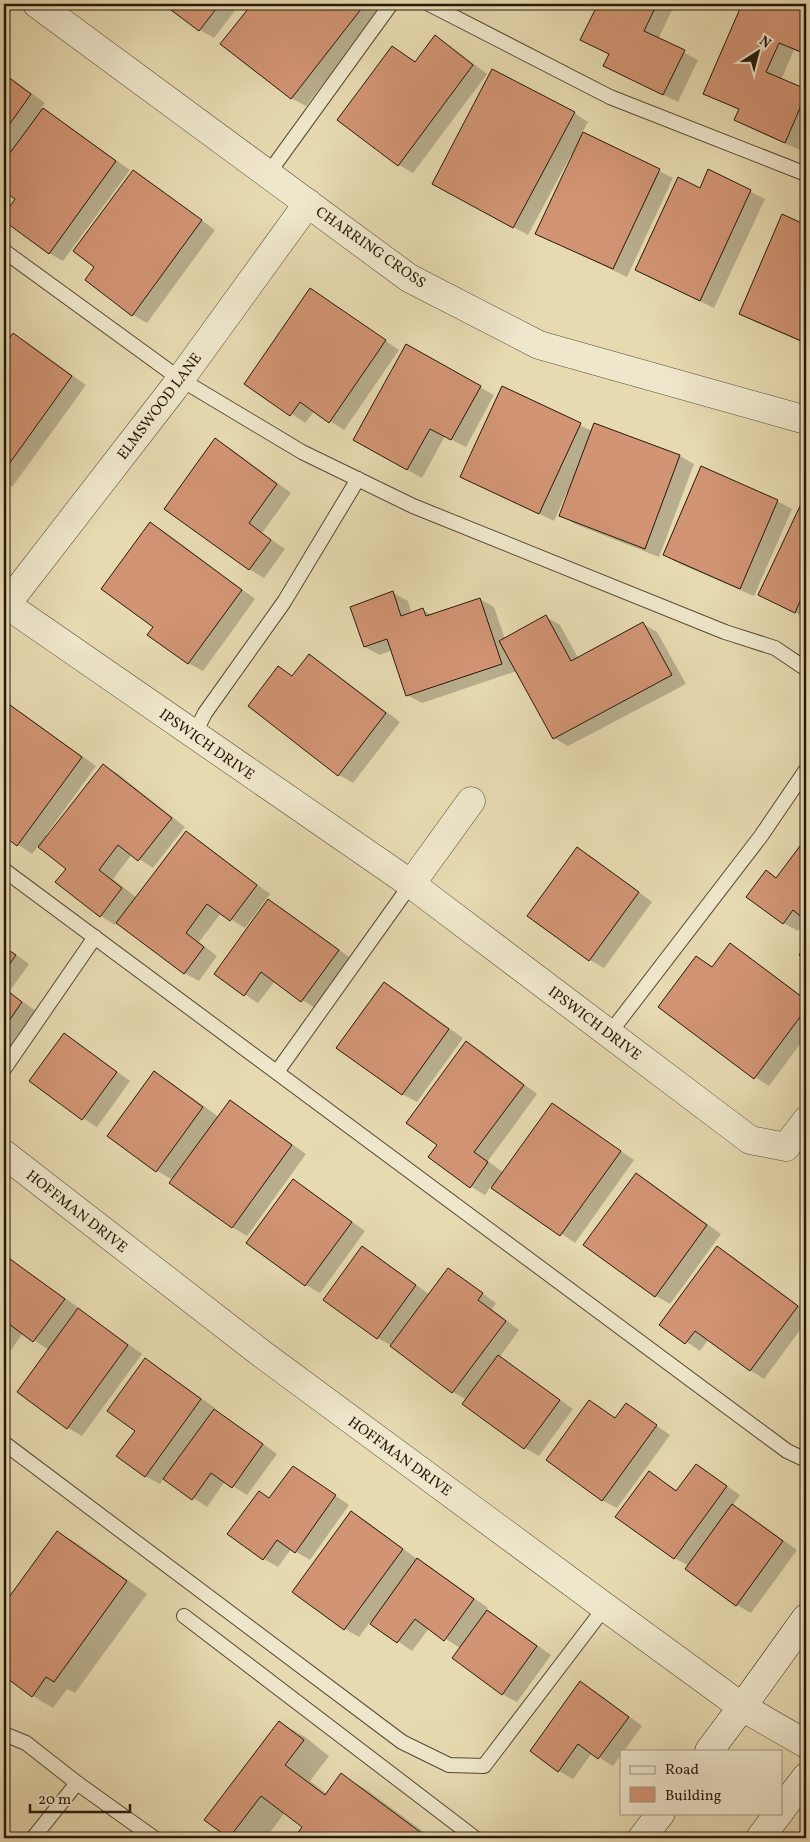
<svg xmlns="http://www.w3.org/2000/svg" width="810" height="1842" font-family="Vollkorn,serif">
<rect width="100%" height="100%" fill="#e7dab1"/>
<filter id="stains"><feTurbulence type="fractalNoise" baseFrequency=".004" numOctaves="4"/><feColorMatrix values="0 0 0 0 .2 0 0 0 0 .09 0 0 0 0 .02 0 0 0 .5 -.17"/></filter>
<radialGradient id="worn" r=".72"><stop offset=".6" stop-color="#630" stop-opacity="0"/><stop offset="1" stop-color="#630" stop-opacity=".3"/></radialGradient>
<g fill="#0003">
<polygon points="165,4 240,4 214,38 200,30"/>
<polygon points="253,4 381,4 384,6 306,106 291,98 222,44"/>
<polygon points="599,4 675,4 658,39 698,60 678,102 604,66 610,55 582,40"/>
<polygon points="701,4 716,4 713,9"/>
<polygon points="743,4 795,4 806,8 806,55 794,50 781,80 806,91 806,135 800,150 750,128 735,120 739,110 705,94"/>
<polygon points="435,37 449,45 487,74 413,173 399,165 393,48 416,62"/>
<polygon points="4,73 45,103 41,108 57,118 130,170 63,261 49,253 4,220 4,217 17,199 4,190"/>
<polygon points="574,113 588,122 582,133 673,178 627,277 536,233 573,156 571,155 528,235 448,191"/>
<polygon points="709,171 765,199 714,308 636,270 700,190"/>
<polygon points="133,172 147,180 215,230 147,323 133,315 96,266"/>
<polygon points="782,216 806,226 806,344 755,322 741,314"/>
<polygon points="310,290 399,350 344,430 314,411 305,423 246,383"/>
<polygon points="13,335 28,343 86,385 12,487 4,482 4,348"/>
<polygon points="406,346 494,395 466,447 445,436 422,478 368,448"/>
<polygon points="502,388 592,431 595,424 680,456 694,464 659,557 575,524 560,515 569,493 567,492 554,521 461,476"/>
<polygon points="216,440 230,448 291,493 262,533 285,549 264,578 249,569 166,509"/>
<polygon points="777,501 792,509 754,596 678,563 664,555"/>
<polygon points="801,506 806,508 806,618 774,602"/>
<polygon points="151,524 165,532 255,599 203,671 188,663"/>
<polygon points="393,593 408,601 412,614 422,610 432,615 480,599 494,607 505,639 546,617 560,625 578,658 643,624 657,632 686,684 568,746 554,738 517,671 422,703 407,695 392,650 380,655 365,647"/>
<polygon points="309,656 323,664 400,722 353,783 339,775 249,706 278,668 293,676"/>
<polygon points="4,695 11,701 4,711"/>
<polygon points="11,706 25,715 96,766 46,835 48,836 103,765 117,773 185,827 153,868 132,854 113,879 137,898 186,832 200,841 270,894 245,928 221,913 199,942 217,956 199,981 184,973 117,922 115,925 101,916 57,882 67,869 38,846 32,854 4,835 4,716"/>
<polygon points="803,844 806,845 806,919 798,931 783,923 766,872 777,878"/>
<polygon points="577,849 592,857 652,902 604,968 590,960 529,916"/>
<polygon points="269,901 283,909 352,959 316,1009 275,981 258,1003 244,994"/>
<polygon points="730,945 744,953 806,999 806,1036 769,1086 755,1077 660,1007 713,968"/>
<polygon points="4,946 29,964 9,992 36,1011 4,1055"/>
<polygon points="384,983 399,992 463,1038 417,1102 402,1094"/>
<polygon points="64,1035 78,1043 130,1081 97,1127 83,1118"/>
<polygon points="467,1043 481,1051 537,1094 488,1161 504,1173 553,1104 634,1160 575,1243 491,1186 485,1195 470,1186 438,1145"/>
<polygon points="155,1073 169,1081 219,1117 230,1102 244,1110 306,1154 247,1236 232,1227 173,1180 157,1171"/>
<polygon points="636,1175 651,1183 721,1234 670,1304 656,1296"/>
<polygon points="293,1180 307,1189 365,1231 320,1293 306,1285"/>
<polygon points="717,1247 732,1256 806,1311 806,1322 764,1379 750,1370 709,1339 700,1351 660,1324"/>
<polygon points="363,1248 377,1256 430,1295 449,1270 496,1303 492,1309 519,1330 499,1358 512,1365 573,1409 539,1456 525,1448 464,1404 467,1400 453,1392 392,1346 378,1338 325,1300"/>
<polygon points="4,1252 10,1257 4,1265"/>
<polygon points="10,1260 24,1269 79,1308 77,1309 92,1318 142,1354 82,1436 68,1428 18,1392 49,1350 23,1333 4,1360 4,1269"/>
<polygon points="145,1360 159,1368 215,1408 214,1410 229,1419 277,1454 247,1495 225,1481 207,1507 164,1478 160,1484 145,1476 136,1430"/>
<polygon points="590,1402 616,1419 626,1405 670,1435 617,1508 602,1500"/>
<polygon points="696,1465 740,1495 733,1505 747,1514 797,1550 751,1613 737,1605 689,1566 674,1558 649,1472 678,1491"/>
<polygon points="293,1467 349,1505 310,1560 291,1549 278,1567 264,1559 270,1499"/>
<polygon points="351,1512 365,1520 417,1559 432,1568 488,1608 486,1611 502,1620 551,1655 517,1702 502,1694 460,1648 429,1628 412,1651 370,1622 359,1637 345,1629 293,1591"/>
<polygon points="58,1532 78,1544 147,1594 75,1693 67,1689 53,1708 33,1696 4,1675 4,1607"/>
<polygon points="580,1683 595,1691 642,1726 624,1751 621,1751 621,1755 613,1766 592,1753 573,1779 559,1771"/>
<polygon points="279,1722 305,1737 329,1756 310,1781 327,1794 341,1775 367,1790 432,1838 296,1838 304,1827 285,1812 266,1838 231,1838 206,1820"/>
</g>
<g fill="#d19474" stroke="#27190a">
<polygon points="163,4 220,4 199,31"/>
<polygon points="252,4 365,4 291,99 220,44"/>
<polygon points="598,4 657,4 644,31 685,50 663,95 603,66 609,54 580,40"/>
<polygon points="742,4 798,4 806,7 806,54 779,43 766,72 806,89 806,94 785,143 734,120 739,109 703,94"/>
<polygon points="435,35 473,65 398,166 337,120 392,46 415,62"/>
<polygon points="492,69 575,112 513,228 432,184"/>
<polygon points="4,74 31,94 4,132"/>
<polygon points="43,108 116,161 49,254 4,221 4,215 15,199 4,191 4,161"/>
<polygon points="583,132 660,169 613,269 535,234"/>
<polygon points="708,169 751,190 700,301 635,270 678,177 700,188"/>
<polygon points="133,170 202,220 132,316 85,280 94,267 73,251"/>
<polygon points="782,214 806,225 806,343 739,314"/>
<polygon points="310,288 386,340 329,423 300,402 290,416 244,384"/>
<polygon points="13,333 72,376 4,471 4,346"/>
<polygon points="406,344 481,386 451,440 430,429 407,470 353,440"/>
<polygon points="502,386 581,423 539,514 460,477"/>
<polygon points="594,423 680,455 645,549 559,516"/>
<polygon points="215,438 277,484 249,523 271,540 249,570 164,509"/>
<polygon points="701,466 778,500 740,589 663,555"/>
<polygon points="801,504 806,507 806,593 804,592 795,613 758,595"/>
<polygon points="150,522 242,590 188,664 147,635 153,627 101,589"/>
<polygon points="393,591 401,616 423,608 426,616 480,598 502,664 406,696 387,639 364,647 350,607"/>
<polygon points="546,615 571,661 643,622 672,675 553,739 499,641"/>
<polygon points="309,654 386,713 338,776 248,706 278,666 292,676"/>
<polygon points="10,705 82,757 17,846 4,836 4,714"/>
<polygon points="103,764 172,818 138,861 118,845 99,870 122,888 100,917 55,882 66,869 38,847"/>
<polygon points="186,831 257,885 230,921 207,904 186,933 204,947 184,974 116,923"/>
<polygon points="803,842 806,845 806,921 793,910 783,924 746,897 766,870 776,878"/>
<polygon points="577,847 639,892 589,961 527,916"/>
<polygon points="268,899 339,950 301,1002 261,972 244,996 214,974"/>
<polygon points="730,943 806,1000 806,1009 754,1079 658,1007 696,956 712,967"/>
<polygon points="806,945 806,960 799,955"/>
<polygon points="4,947 16,955 4,972"/>
<polygon points="384,982 449,1029 402,1095 336,1048"/>
<polygon points="4,988 22,1002 4,1028"/>
<polygon points="64,1033 117,1072 82,1120 29,1081"/>
<polygon points="466,1041 524,1085 474,1152 488,1162 470,1188 428,1157 437,1145 406,1123"/>
<polygon points="154,1071 203,1107 156,1172 107,1136"/>
<polygon points="230,1100 292,1145 232,1228 169,1183"/>
<polygon points="552,1103 621,1151 560,1236 491,1188"/>
<polygon points="636,1173 707,1225 655,1297 583,1245"/>
<polygon points="293,1179 352,1222 305,1286 246,1243"/>
<polygon points="362,1246 416,1285 377,1339 323,1300"/>
<polygon points="717,1246 798,1306 750,1371 695,1331 685,1344 659,1325"/>
<polygon points="10,1259 65,1299 33,1342 9,1324 4,1332 4,1267"/>
<polygon points="448,1268 483,1293 478,1300 506,1321 452,1393 390,1346"/>
<polygon points="78,1308 128,1345 67,1429 17,1392"/>
<polygon points="498,1355 560,1400 524,1449 462,1404"/>
<polygon points="145,1358 201,1399 145,1477 116,1456 135,1431 107,1411"/>
<polygon points="589,1400 615,1418 626,1403 657,1425 602,1501 546,1460"/>
<polygon points="214,1409 263,1444 232,1488 211,1473 192,1500 163,1479"/>
<polygon points="696,1464 727,1486 674,1559 615,1517 649,1471 676,1491"/>
<polygon points="293,1466 336,1495 295,1553 277,1540 263,1560 227,1534 259,1491 269,1498"/>
<polygon points="732,1504 783,1541 736,1606 685,1569"/>
<polygon points="351,1511 403,1549 344,1630 292,1592"/>
<polygon points="57,1531 127,1581 54,1682 46,1677 32,1697 4,1676 4,1604"/>
<polygon points="417,1558 474,1599 444,1641 415,1619 397,1643 370,1624"/>
<polygon points="487,1610 537,1646 502,1695 452,1658"/>
<polygon points="580,1681 629,1717 598,1759 578,1744 558,1772 530,1751"/>
<polygon points="279,1721 304,1740 285,1765 325,1795 341,1773 428,1838 294,1838 302,1827 261,1796 229,1838 204,1820"/>
</g>
<g fill="none" stroke-linecap="round" stroke-linejoin="round">
<g stroke="#574934" stroke-width="16">
<g id="lane">
<polyline points="429,4 610,97 806,174"/>
<polyline points="268,174 391,4"/>
<polyline points="4,251 180,379 302,452 413,506 725,632 775,648 806,669"/>
<polyline points="194,735 205,713 284,602 358,479"/>
<polyline points="4,870 787,1451 806,1460"/>
<polyline points="609,1034 761,836 806,770"/>
<polyline points="4,1069 95,937"/>
<polyline points="277,1072 411,884"/>
<polyline points="4,1443 402,1742 449,1765 484,1766 605,1607"/>
<polyline points="184,1616 475,1838"/>
<polyline points="4,1734 26,1743 77,1783"/>
<polyline points="33,1838 77,1783 154,1838"/>
</g>
</g>
<g stroke="#574934" stroke-width="29">
<g id="street">
<polyline points="37,4 409,278 539,345 806,420"/>
<polyline points="4,603 411,884 750,1140 786,1147 806,1121"/>
<polyline points="6,605 174,388 308,203"/>
<polyline points="411,884 471,801"/>
<polyline points="4,1154 262,1354 605,1607 742,1707 806,1744"/>
</g>
</g>
<g stroke="#27190a" stroke-width="29">
<g id="secondary">
<polyline points="709,1751 742,1707 806,1618"/>
<polyline points="781,1810 806,1777"/>
<polyline points="642,1838 661,1813"/>
<polyline points="760,1838 779,1813"/>
</g>
</g>
<use href="#lane" stroke="#efe7cc" stroke-width="14"/>
<use href="#street" stroke="#efe7cc" stroke-width="28"/>
<use href="#secondary" stroke="#efe7cc" stroke-width="28"/>
</g>
<g text-anchor="middle" stroke-width="4" stroke-linejoin="round" paint-order="stroke">
<g font-size="15" fill="#27190a" stroke="#efe7cc">
<text transform="translate(371 247) rotate(35)" y="5">CHARRING CROSS</text>
<text transform="translate(159 406) rotate(-53)" y="5">ELMSWOOD LANE</text>
<text transform="translate(207 744) rotate(35)" y="5">IPSWICH DRIVE</text>
<text transform="translate(595 1023) rotate(37)" y="5">IPSWICH DRIVE</text>
<text transform="translate(77 1211) rotate(38)" y="5">HOFFMAN DRIVE</text>
<text transform="translate(400 1456) rotate(36)" y="5">HOFFMAN DRIVE</text>
</g>
</g>
<rect width="810" height="1842" fill="none" stroke="#e7dab1" stroke-width="20"/>
<rect x="5" y="5" width="800" height="1832" fill="none" stroke="#27190a" stroke-width="2.5"/>
<rect x="10" y="10" width="790" height="1822" fill="none" stroke="#27190a"/>
<rect x="620" y="1750" width="162" height="65" fill="#efe7cc" stroke="#9f957e"/>
<rect x="630" y="1766" width="25" height="8" fill="#efe7cc" stroke="#9f957e"/>
<text x="665" y="1774" font-size="15" fill="#27190a">Road</text>
<rect x="630" y="1787" width="25" height="15" fill="#d19474" stroke="#9f957e"/>
<text x="665" y="1800" font-size="15" fill="#27190a">Building</text>
<g transform="translate(758 52) rotate(36)" stroke="#efe7cc" stroke-width="4" paint-order="stroke">
<path d="M0-4L9 19L0 12L-9 19Z" fill="#27190a"/>
<text y="-8" font-size="14" font-weight="bold" text-anchor="middle" fill="#27190a">N</text>
</g>
<path d="M30 1804v8h100v-8" fill="none" stroke="#27190a" stroke-width="2.5"/>
<text x="38" y="1804" font-size="15" fill="#27190a" stroke="#efe7cc" stroke-width="4" paint-order="stroke">20 m</text>
<rect width="100%" height="100%" filter="url(#stains)"/>
<rect width="100%" height="100%" fill="url(#worn)"/>
</svg>
